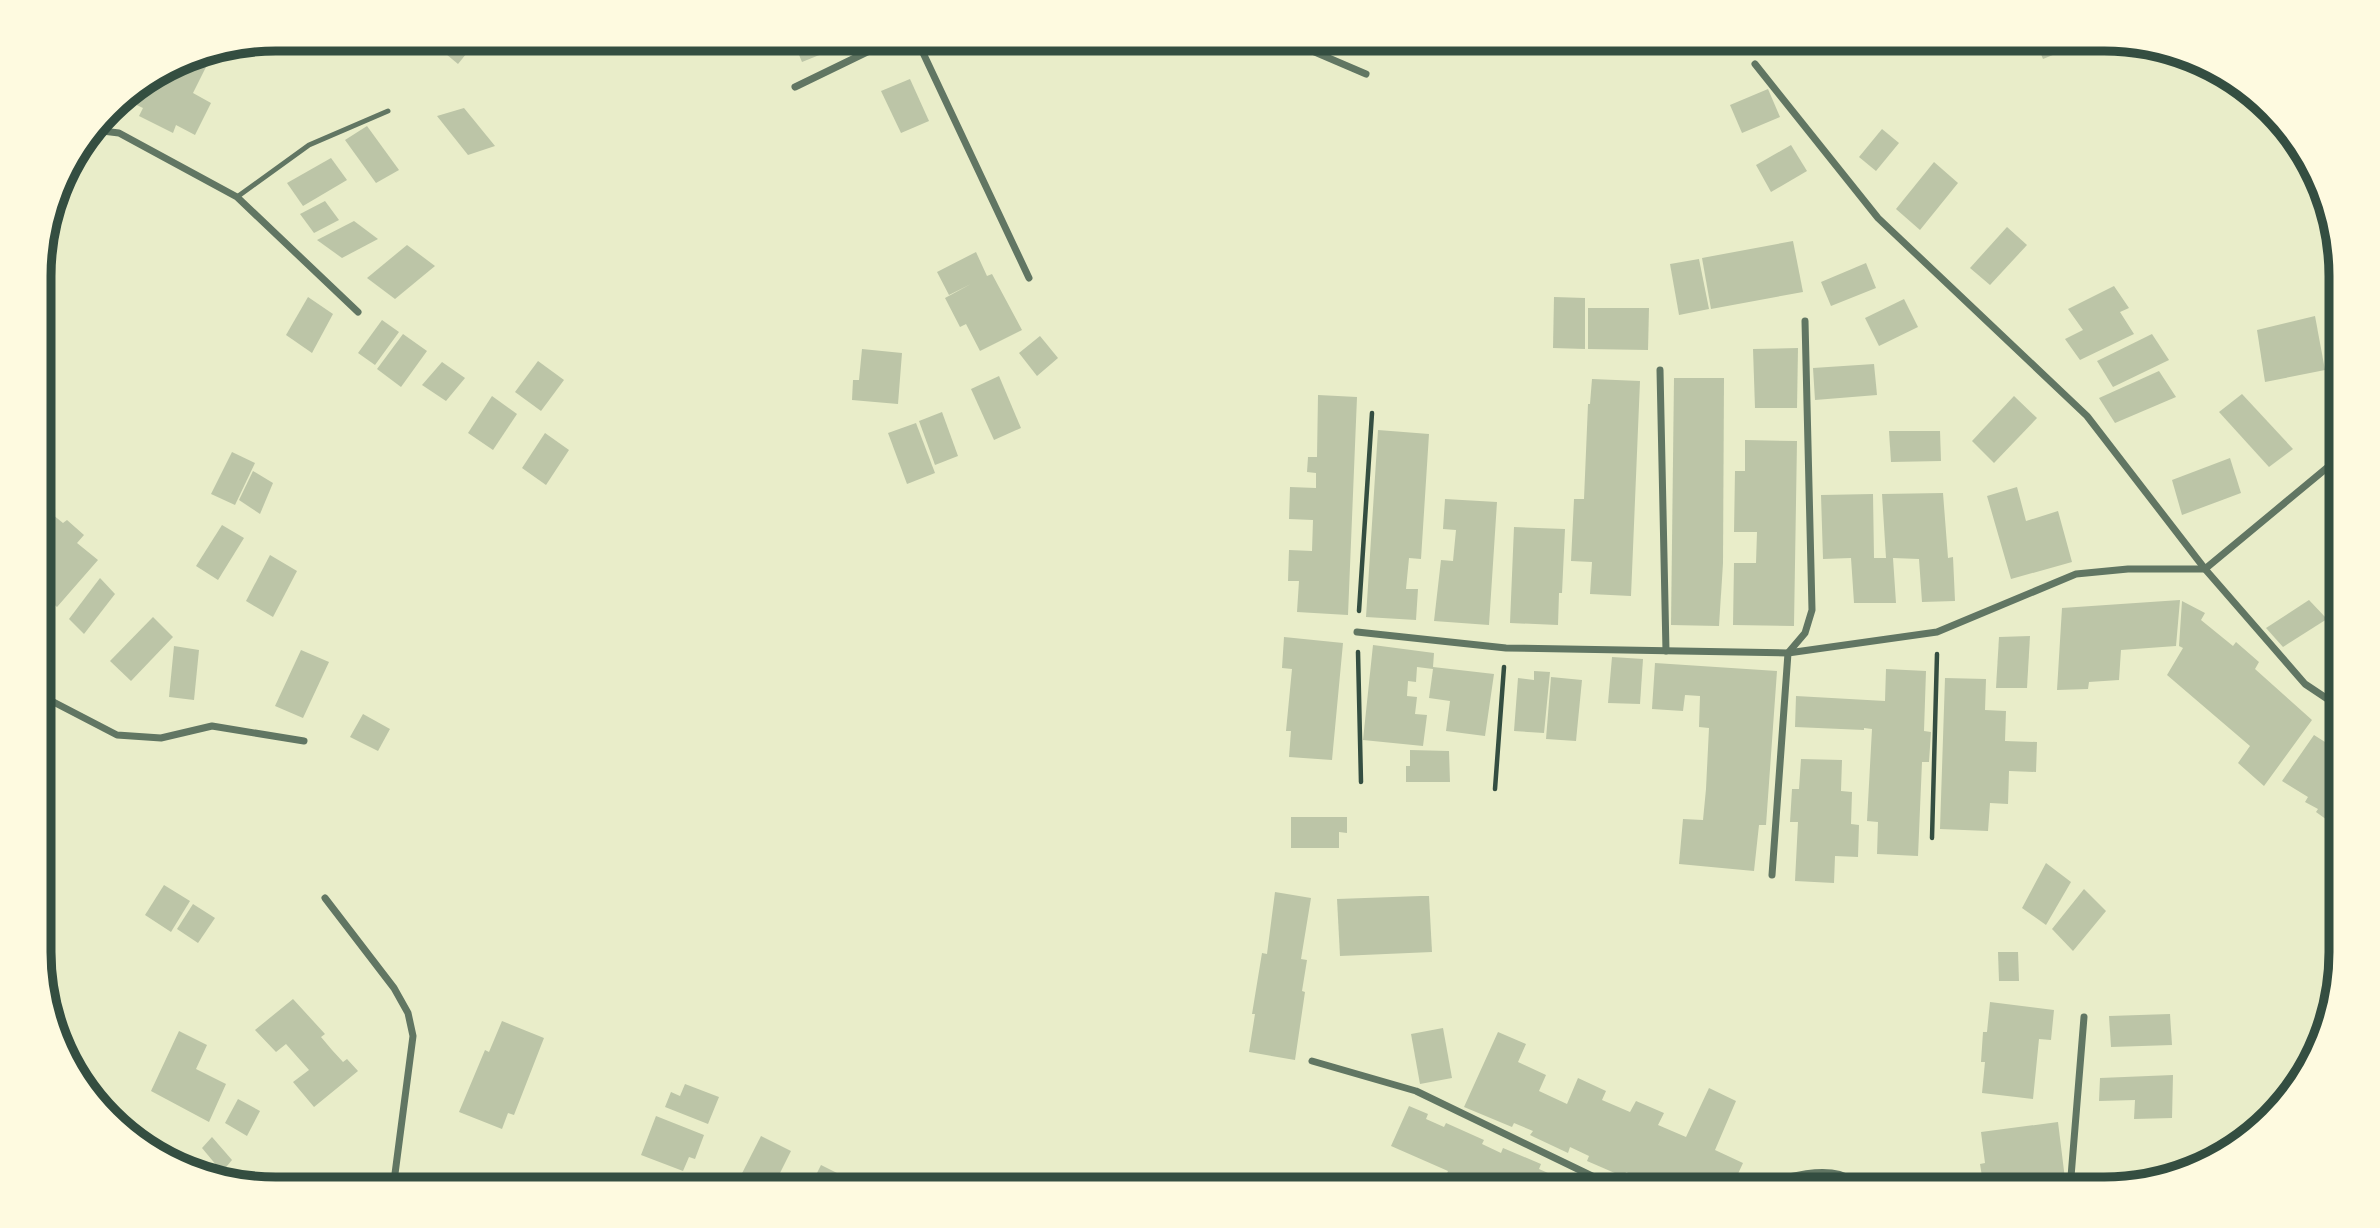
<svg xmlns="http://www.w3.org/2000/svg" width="2380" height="1228" font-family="'Titillium Web',sans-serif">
<rect width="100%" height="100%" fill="#e9edc9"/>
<g fill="#bcc5a7">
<polygon points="449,38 479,38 458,64 440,49"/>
<polygon points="792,38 859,38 859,39 802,62"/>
<polygon points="2034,38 2104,38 2107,39 2082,49 2080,44 2043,59"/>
<polygon points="195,55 194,56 208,63 193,93 211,103 195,135 176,125 173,133 139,116 143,108 126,100 132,90 186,56"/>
<polygon points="910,79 929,121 901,133 881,91"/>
<polygon points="1768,89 1780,117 1742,133 1730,105"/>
<polygon points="464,108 495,146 468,155 437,116"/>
<polygon points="367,126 399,170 376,183 345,140"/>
<polygon points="1882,129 1899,143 1876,171 1859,157"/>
<polygon points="1791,145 1807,171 1771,192 1756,165"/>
<polygon points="331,158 347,180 303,206 287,183"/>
<polygon points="1934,162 1958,183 1920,230 1896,209"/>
<polygon points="325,201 339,220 314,233 300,214"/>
<polygon points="354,221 378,239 342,258 317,240"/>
<polygon points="2007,227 2027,245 1990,285 1970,268"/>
<polygon points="1793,241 1803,292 1711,309 1702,258"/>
<polygon points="407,245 435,266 395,299 367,278"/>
<polygon points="976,252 987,276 992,274 1022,330 980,351 966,324 960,327 945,298 971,284 949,295 937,272"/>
<polygon points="1699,259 1709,309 1679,315 1670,264"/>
<polygon points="1866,263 1876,288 1831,306 1821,282"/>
<polygon points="2339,271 2340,271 2340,294 2332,291"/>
<polygon points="2114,286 2129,308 2120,312 2134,334 2080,360 2065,339 2083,330 2068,309"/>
<polygon points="308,297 333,314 312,353 286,335"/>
<polygon points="1554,297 1585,298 1585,349 1553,348"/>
<polygon points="1904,299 1918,327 1879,346 1865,318"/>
<polygon points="1588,308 1649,308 1648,350 1588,349"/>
<polygon points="2315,316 2325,370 2265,382 2257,330"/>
<polygon points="382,320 399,332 375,365 358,353"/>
<polygon points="403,334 427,351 401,387 377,369"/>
<polygon points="2152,334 2169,360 2113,387 2097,361"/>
<polygon points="1040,336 1058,358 1037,376 1019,353"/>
<polygon points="1798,348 1797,408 1755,408 1753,349"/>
<polygon points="862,349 902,353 898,404 852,400 853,380 859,380"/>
<polygon points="538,361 564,380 541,411 515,392"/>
<polygon points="442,362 465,378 446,401 422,385"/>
<polygon points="1874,364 1877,395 1815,400 1813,368"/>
<polygon points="2159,371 2176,397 2115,423 2099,398"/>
<polygon points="999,376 1021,428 994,440 971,389"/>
<polygon points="1674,378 1724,378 1723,563 1719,626 1671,625"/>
<polygon points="1592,379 1640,381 1631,596 1590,594 1592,562 1571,561 1574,499 1584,499 1588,404 1590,404"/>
<polygon points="2242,394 2293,449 2269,467 2219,412"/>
<polygon points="1318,395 1357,397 1348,615 1297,612 1299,581 1288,581 1289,550 1312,551 1313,520 1289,519 1290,487 1316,488 1316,473 1307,472 1308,457 1317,457"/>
<polygon points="492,396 517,414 493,450 468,433"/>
<polygon points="2014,396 2037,418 1994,463 1972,441"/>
<polygon points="942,412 958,456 935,465 919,421"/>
<polygon points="916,423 935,473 907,484 888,433"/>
<polygon points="1378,430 1429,434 1421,559 1409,558 1406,589 1418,589 1416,620 1366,617"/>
<polygon points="1889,431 1940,431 1941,461 1891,462"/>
<polygon points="545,433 569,450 546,485 522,468"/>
<polygon points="1745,440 1797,441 1794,626 1733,625 1734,563 1756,563 1757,532 1734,532 1735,471 1745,471"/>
<polygon points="232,452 255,463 235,505 211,494"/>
<polygon points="2230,458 2241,493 2182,515 2172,480"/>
<polygon points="253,471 273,483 260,514 239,500"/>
<polygon points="2017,487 2026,521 2058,511 2072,562 2011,579 1987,496"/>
<polygon points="1943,493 1948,558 1953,557 1955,601 1922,602 1919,559 1893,558 1896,603 1854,603 1851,558 1823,559 1821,495 1873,494 1874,558 1886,558 1882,494"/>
<polygon points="1445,499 1497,502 1489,625 1434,621 1441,560 1453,561 1456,530 1443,529"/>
<polygon points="40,506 42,506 63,523 67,520 84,535 77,543 98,560 57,607 40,592"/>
<polygon points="222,525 244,538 218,580 196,566"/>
<polygon points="1514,527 1565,529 1562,593 1559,593 1558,625 1510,623"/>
<polygon points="270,555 297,571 273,617 246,601"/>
<polygon points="100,578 115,594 84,634 69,619"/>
<polygon points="2180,600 2176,646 2121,650 2119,680 2089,682 2088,689 2057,690 2062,608"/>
<polygon points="2309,600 2327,619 2283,647 2266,628"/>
<polygon points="2182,601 2205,613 2201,620 2233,646 2236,642 2259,662 2255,669 2312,720 2264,786 2238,763 2250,746 2167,675 2183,648 2179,646"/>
<polygon points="153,617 173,637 131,681 110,661"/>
<polygon points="2030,636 2027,688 1996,688 1999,637"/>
<polygon points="1284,637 1343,643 1332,760 1289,757 1291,731 1286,731 1292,669 1282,668"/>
<polygon points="1373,645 1434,653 1433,667 1494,674 1485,736 1446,731 1450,701 1429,698 1433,669 1417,667 1416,682 1408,681 1407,696 1417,697 1415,714 1427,715 1423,746 1363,740"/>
<polygon points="174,646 199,650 194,700 169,697"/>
<polygon points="301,650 329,662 303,718 275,706"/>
<polygon points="1612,657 1643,659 1640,704 1608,703"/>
<polygon points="1655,663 1777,671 1766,825 1759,825 1754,871 1679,864 1683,819 1703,820 1706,789 1709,728 1699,727 1700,696 1685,695 1683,711 1652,709"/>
<polygon points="1886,669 1926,671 1924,731 1931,732 1929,762 1922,762 1918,856 1877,854 1878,822 1867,821 1872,729 1864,728 1864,730 1795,727 1796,696 1885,701"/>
<polygon points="1534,671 1550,672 1544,733 1514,731 1518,678 1534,680"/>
<polygon points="1551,677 1582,680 1576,741 1546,739"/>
<polygon points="1945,678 1986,679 1985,710 2006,711 2005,741 2037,742 2036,772 2009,771 2008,804 1990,803 1988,831 1940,829"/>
<polygon points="363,714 390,729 378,751 350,737"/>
<polygon points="2314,735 2325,742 2328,738 2341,746 2341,830 2316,812 2318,809 2305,802 2308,797 2282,781"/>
<polygon points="1410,750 1449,751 1450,782 1406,782 1406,766 1410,766"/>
<polygon points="1801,759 1842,760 1841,791 1852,792 1851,824 1859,825 1858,857 1835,856 1834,883 1795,881 1798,822 1790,822 1791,806 1792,789 1799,789"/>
<polygon points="1291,817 1347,817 1347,833 1339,832 1339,848 1291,848"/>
<polygon points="2046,863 2071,882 2046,925 2022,908"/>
<polygon points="164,885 190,901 171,932 145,915"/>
<polygon points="2084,889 2106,911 2073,951 2052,929"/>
<polygon points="1275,892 1311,898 1301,959 1307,960 1302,991 1305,992 1295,1060 1249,1052 1255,1014 1252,1014 1262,953 1267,954"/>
<polygon points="1421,896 1429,896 1432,952 1340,956 1337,899"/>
<polygon points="193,904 215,918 198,943 177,929"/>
<polygon points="1998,952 2018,952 2019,981 1999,981"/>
<polygon points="293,999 325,1034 321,1037 332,1050 343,1062 347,1059 358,1071 314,1107 293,1082 309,1070 286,1044 276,1052 255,1030"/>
<polygon points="1990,1002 2054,1010 2051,1040 2039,1039 2033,1099 1982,1093 1985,1062 1981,1062 1983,1032 1987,1032"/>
<polygon points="2170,1014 2172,1045 2111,1047 2109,1016"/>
<polygon points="502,1021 544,1038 514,1115 508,1113 502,1129 459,1112 485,1050 489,1052"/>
<polygon points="1443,1028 1452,1078 1420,1084 1411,1034"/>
<polygon points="179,1031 207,1045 196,1069 226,1084 209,1122 151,1091"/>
<polygon points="1498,1032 1526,1044 1518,1062 1546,1075 1539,1091 1567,1104 1578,1078 1606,1091 1602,1100 1630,1112 1636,1101 1664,1113 1658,1125 1686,1137 1709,1088 1736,1101 1715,1150 1743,1163 1731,1189 1651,1189 1643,1185 1645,1181 1636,1176 1626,1172 1624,1177 1587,1161 1589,1156 1570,1147 1568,1153 1534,1137 1530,1135 1533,1131 1514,1123 1512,1127 1464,1107"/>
<polygon points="2173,1075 2172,1118 2134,1119 2135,1100 2099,1101 2100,1078"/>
<polygon points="685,1084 719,1097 708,1124 665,1107 671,1092 680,1096"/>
<polygon points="238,1099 260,1111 247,1136 225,1123"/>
<polygon points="1409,1106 1428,1114 1426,1119 1444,1127 1446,1123 1484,1140 1482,1144 1501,1153 1503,1148 1541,1164 1539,1169 1557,1177 1559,1173 1596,1189 1489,1189 1476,1184 1473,1189 1445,1189 1441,1187 1448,1171 1391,1146"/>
<polygon points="656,1116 704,1135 695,1159 689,1157 683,1171 641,1155"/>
<polygon points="2058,1122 2065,1179 1984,1189 1980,1164 1985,1163 1981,1132"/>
<polygon points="761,1136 791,1151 772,1189 734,1189"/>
<polygon points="212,1137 232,1160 222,1172 202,1148"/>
<polygon points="821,1165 851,1180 846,1189 809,1189"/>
<polygon points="2087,1183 2128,1186 2129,1186 2119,1189 2087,1189"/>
</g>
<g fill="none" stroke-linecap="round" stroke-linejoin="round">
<g stroke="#344e41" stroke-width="4.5">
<polyline points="1359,611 1372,413"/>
<polyline points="1358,652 1361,782"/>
<polyline points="1495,789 1504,667"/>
<polyline points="1932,838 1937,654"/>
</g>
<polyline stroke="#617663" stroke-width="5" points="237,197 309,145 388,111"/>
<g stroke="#617663" stroke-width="7">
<polyline points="916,38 1029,278"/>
<polyline points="1282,38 1366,74"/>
<polyline points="1755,64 1878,218 2087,416 2205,569 2305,684 2341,708"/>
<polyline points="795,87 896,38"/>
<polyline points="94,130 119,133 237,197 358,312"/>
<polyline points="1660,370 1666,651"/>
<polyline points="1357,632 1506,648 1788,653 1937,632 2076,574 2128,569 2205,569 2340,457"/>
<polyline points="40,695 117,735 161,738 212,726 304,741"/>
<polyline points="1772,875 1788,653 1805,633 1812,610 1805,321"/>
<polyline points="325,898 394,988 408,1013 413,1036 393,1189"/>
<polyline points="1312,1061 1416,1091 1619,1189"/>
<path d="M1763 1189C1780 1175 1832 1165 1851 1180 1854 1182 1855 1186 1857 1189"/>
<polyline points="2070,1189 2084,1017"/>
</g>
</g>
<path d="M0 0H2380V1228H0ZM276 51H2104A225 225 0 0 1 2329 276V952A225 225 0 0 1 2104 1177H276A225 225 0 0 1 51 952V276A225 225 0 0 1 276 51Z" fill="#fefae0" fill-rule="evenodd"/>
<path fill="none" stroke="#344e41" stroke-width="9" d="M276 51H2104A225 225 0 0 1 2329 276V952A225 225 0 0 1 2104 1177H276A225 225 0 0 1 51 952V276A225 225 0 0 1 276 51Z"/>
</svg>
